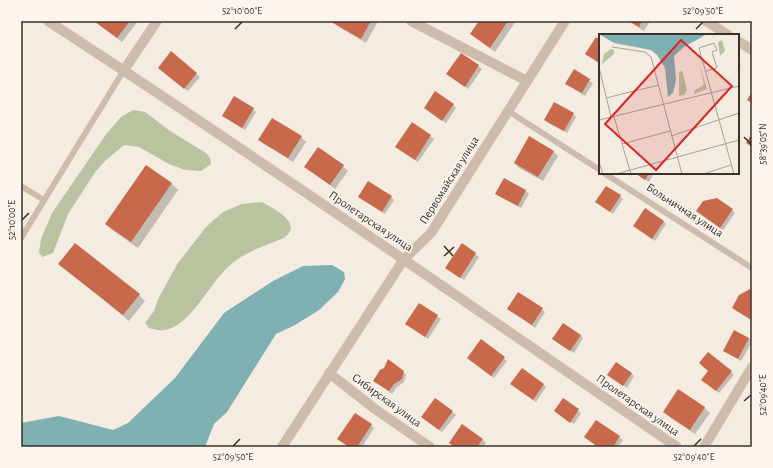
<svg xmlns="http://www.w3.org/2000/svg" width="773" height="468" font-family="'Alegreya Sans',sans-serif">
<rect width="100%" height="100%" fill="#f4ebe1"/>
<g fill="#b8c4a0">
<polygon points="133,110 145,112 170,131 206,153 210,158 211,164 201,171 185,170 169,164 139,147 124,145 105,161 96,171 68,214 53,253 42,257 39,252 41,239 52,213 107,133 121,117"/>
<path d="M262 202C274 209 304 223 284 238 264 246 244 252 228 267 209 284 190 327 164 330 159 331 153 329 149 328L145 323 154 311 158 299 178 263 206 227 223 212 242 204Z"/>
</g>
<polygon fill="#7fb0b2" points="332,265 344,272 345,279 338,292 319,310 295,325 276,334 227,412 214,424 205,447 21,447 21,423 59,416 113,430 128,423 175,378 224,313 273,281 303,266"/>
<g fill="#0003">
<polygon points="94,21 138,21 122,42"/>
<polygon points="335,21 375,21 377,23 366,43 339,27 334,22"/>
<polygon points="480,21 516,21 495,52 471,34"/>
<polygon points="628,21 650,21 644,31"/>
<polygon points="597,39 600,41 600,64 587,54"/>
<polygon points="171,53 200,77 188,91 162,71"/>
<polygon points="461,54 482,69 468,89 451,77"/>
<polygon points="738,63 741,66 738,70"/>
<polygon points="574,71 593,83 585,96 566,84"/>
<polygon points="453,105 456,108 446,123 425,108"/>
<polygon points="253,109 256,112 245,130 223,116"/>
<polygon points="573,114 576,117 567,133 548,123 545,120"/>
<polygon points="412,123 434,139 418,162 396,147"/>
<polygon points="301,137 306,142 293,162 264,144 259,140"/>
<polygon points="553,151 558,156 543,181 519,168 515,163"/>
<polygon points="146,166 172,184 178,190 138,248 112,230 106,224"/>
<polygon points="305,166 343,166 348,171 335,189"/>
<polygon points="634,173 654,173 649,182"/>
<polygon points="526,191 529,194 521,208 500,197 497,194"/>
<polygon points="620,196 623,199 613,214 596,202"/>
<polygon points="359,197 391,197 394,200 385,214"/>
<polygon points="732,210 735,213 723,230 697,211"/>
<polygon points="663,221 666,224 655,241 635,226"/>
<polygon points="462,245 479,257 464,280 450,271"/>
<polygon points="60,264 139,295 145,301 129,321"/>
<polygon points="752,289 752,321 738,312 733,308"/>
<polygon points="419,304 441,319 428,339 407,324"/>
<polygon points="509,309 542,309 545,312 535,328"/>
<polygon points="580,335 583,338 574,353 556,342"/>
<polygon points="749,338 752,342 741,361 724,350"/>
<polygon points="481,341 507,361 494,378 471,361"/>
<polygon points="403,372 406,375 404,382 397,387 392,394 374,381"/>
<polygon points="731,372 734,375 719,393 706,383"/>
<polygon points="631,373 634,376 627,388 608,375"/>
<polygon points="512,384 543,384 546,387 536,402"/>
<polygon points="679,391 705,408 710,413 695,434 669,417 664,412"/>
<polygon points="563,399 581,413 574,424 557,412"/>
<polygon points="452,412 456,415 442,432 425,420"/>
<polygon points="596,421 623,440 618,447 598,447 585,437"/>
<polygon points="371,425 374,428 362,447 349,447 339,439"/>
<polygon points="483,440 486,443 482,447 455,447"/>
</g>
<g fill="#c8694b">
<polygon points="94,21 130,21 117,38"/>
<polygon points="334,21 371,21 361,39 333,23"/>
<polygon points="479,21 508,21 490,48 470,34"/>
<polygon points="629,21 642,21 639,27"/>
<polygon points="596,37 600,40 599,63 585,54"/>
<polygon points="171,51 197,73 184,89 158,68"/>
<polygon points="461,53 479,65 465,87 446,74"/>
<polygon points="574,69 590,79 582,93 565,84"/>
<polygon points="435,91 454,104 442,121 424,108"/>
<polygon points="752,92 752,103 747,100"/>
<polygon points="234,96 254,108 242,128 222,116"/>
<polygon points="554,102 574,113 564,131 544,120"/>
<polygon points="272,118 302,136 288,158 258,140"/>
<polygon points="412,122 431,135 415,160 395,147"/>
<polygon points="752,133 752,147 746,143"/>
<polygon points="529,136 554,151 538,177 514,163"/>
<polygon points="318,147 344,165 330,185 304,167"/>
<polygon points="146,165 172,183 131,242 105,224"/>
<polygon points="635,173 649,173 645,180"/>
<polygon points="504,178 526,190 518,206 495,194"/>
<polygon points="368,181 392,196 382,212 358,197"/>
<polygon points="606,186 621,195 610,212 595,202"/>
<polygon points="717,198 733,209 720,228 696,211 703,201"/>
<polygon points="645,208 664,221 652,239 633,226"/>
<polygon points="75,243 140,294 123,315 58,264"/>
<polygon points="462,243 476,253 460,278 445,268"/>
<polygon points="752,288 752,320 732,308 739,295"/>
<polygon points="518,292 543,308 532,325 507,309"/>
<polygon points="419,303 438,315 425,337 405,324"/>
<polygon points="563,323 581,335 570,351 552,339"/>
<polygon points="734,330 749,338 738,359 723,351"/>
<polygon points="481,339 505,357 491,376 467,358"/>
<polygon points="708,352 732,371 716,391 701,380 708,371 699,363"/>
<polygon points="388,359 404,371 402,379 394,384 389,391 373,381 380,370 384,368"/>
<polygon points="616,362 632,373 623,386 607,375"/>
<polygon points="522,368 544,384 533,400 510,384"/>
<polygon points="678,389 705,407 690,430 663,412"/>
<polygon points="435,398 453,411 439,430 421,417"/>
<polygon points="563,398 579,409 570,423 554,411"/>
<polygon points="355,413 372,424 357,447 349,447 337,439"/>
<polygon points="596,420 620,436 613,447 598,447 584,437"/>
<polygon points="462,424 483,439 477,447 455,447 449,443"/>
</g>
<g fill="none" stroke-linecap="round" stroke-linejoin="round">
<g stroke="#cdbbac" stroke-width="6">
<polyline points="508,111 600,170"/>
<polyline points="604,173 752,268"/>
<polyline points="21,186 44,200"/>
<polyline points="21,238 124,70"/>
</g>
<g stroke="#cdbbac" stroke-width="10">
<path d="M48 21C260 159 468 304 677 447"/>
<polyline points="411,21 527,81"/>
<polyline points="706,21 728,35"/>
<polyline points="738,41 752,50"/>
<polyline points="124,70 157,21"/>
<polyline points="329,373 375,409 430,447"/>
<polyline points="282,447 404,259 431,233 565,21"/>
<polyline points="704,447 752,367"/>
</g>
</g>
<path fill="none" stroke="#3b302b" stroke-width="1.5" d="M235 29 242 22M696 29 703 22M744 137 751 144M22 220 29 213M444 246 453 256M444 256 454 247M744 401 751 395M233 446 240 439M694 446 701 439"/>
<g text-anchor="middle" stroke-width="3.5" stroke-linejoin="round" paint-order="stroke">
<g font-size="12" fill="#3b302b" stroke="#fbf5ee">
<text transform="translate(449 180) rotate(-58)" y="4">Первомайская улица</text>
<text transform="translate(685 210) rotate(33)" y="4">Больничная улица</text>
<text transform="translate(371 221) rotate(34)" y="4">Пролетарская улица</text>
<text transform="translate(387 400) rotate(36)" y="4">Сибирская улица</text>
<text transform="translate(638 405) rotate(35)" y="4">Пролетарская улица</text>
</g>
</g>
<g transform="translate(599 34)">
<rect width="140" height="140" fill="#f4ebe1"/>
<path d="M123 6 126 17 121 22 119 8ZM12 15 15 16V20L3 30 5 20ZM101 32 108 55 95 60 96 56 105 51ZM83 36 88 56 85 61 80 62V39Z" fill="#b8c4a0"/>
<path d="M0 0H108L85 13 75 22 77 46 74 59 69 63 66 34 58 21 52 16 15 9Z" fill="#7fb0b2"/>
<path fill="none" stroke="#aaa098" stroke-width="1" d="M13 13 46 18 52 23 83 140M0 33 12 83M107 37 118 34 113 18 118 16 115 9 100 14 135 140M7 64 60 51M15 83 32 140M0 86 140 52M72 102 140 79M23 110 71 97M0 128 4 140M17 140 140 106M104 140 132 131"/>
<path fill="#d62828" fill-opacity="0.15" stroke="#d62828" stroke-width="2" d="M82 6 133 52 57 136 6 90Z"/>
<rect width="140" height="140" fill="none" stroke="#3b302b" stroke-width="2"/>
</g>
<rect width="773" height="468" fill="none" stroke="#fbf5ee" stroke-width="44"/>
<rect x="22" y="22" width="729" height="424" fill="none" stroke="#3b302b" stroke-width="1.5"/>
<g font-size="10" text-anchor="middle" fill="#3b302b">
<text x="242" y="14">52°10'00"E</text>
<text x="703" y="14">52°09'50"E</text>
<text transform="translate(762 144) rotate(-90)" y="4">58°39'05"N</text>
<text transform="translate(11 220) rotate(-90)" y="4">52°10'00"E</text>
<text transform="translate(762 395) rotate(-90)" y="4">52°09'40"E</text>
<text x="233" y="460">52°09'50"E</text>
<text x="694" y="460">52°09'40"E</text>
</g>
</svg>
